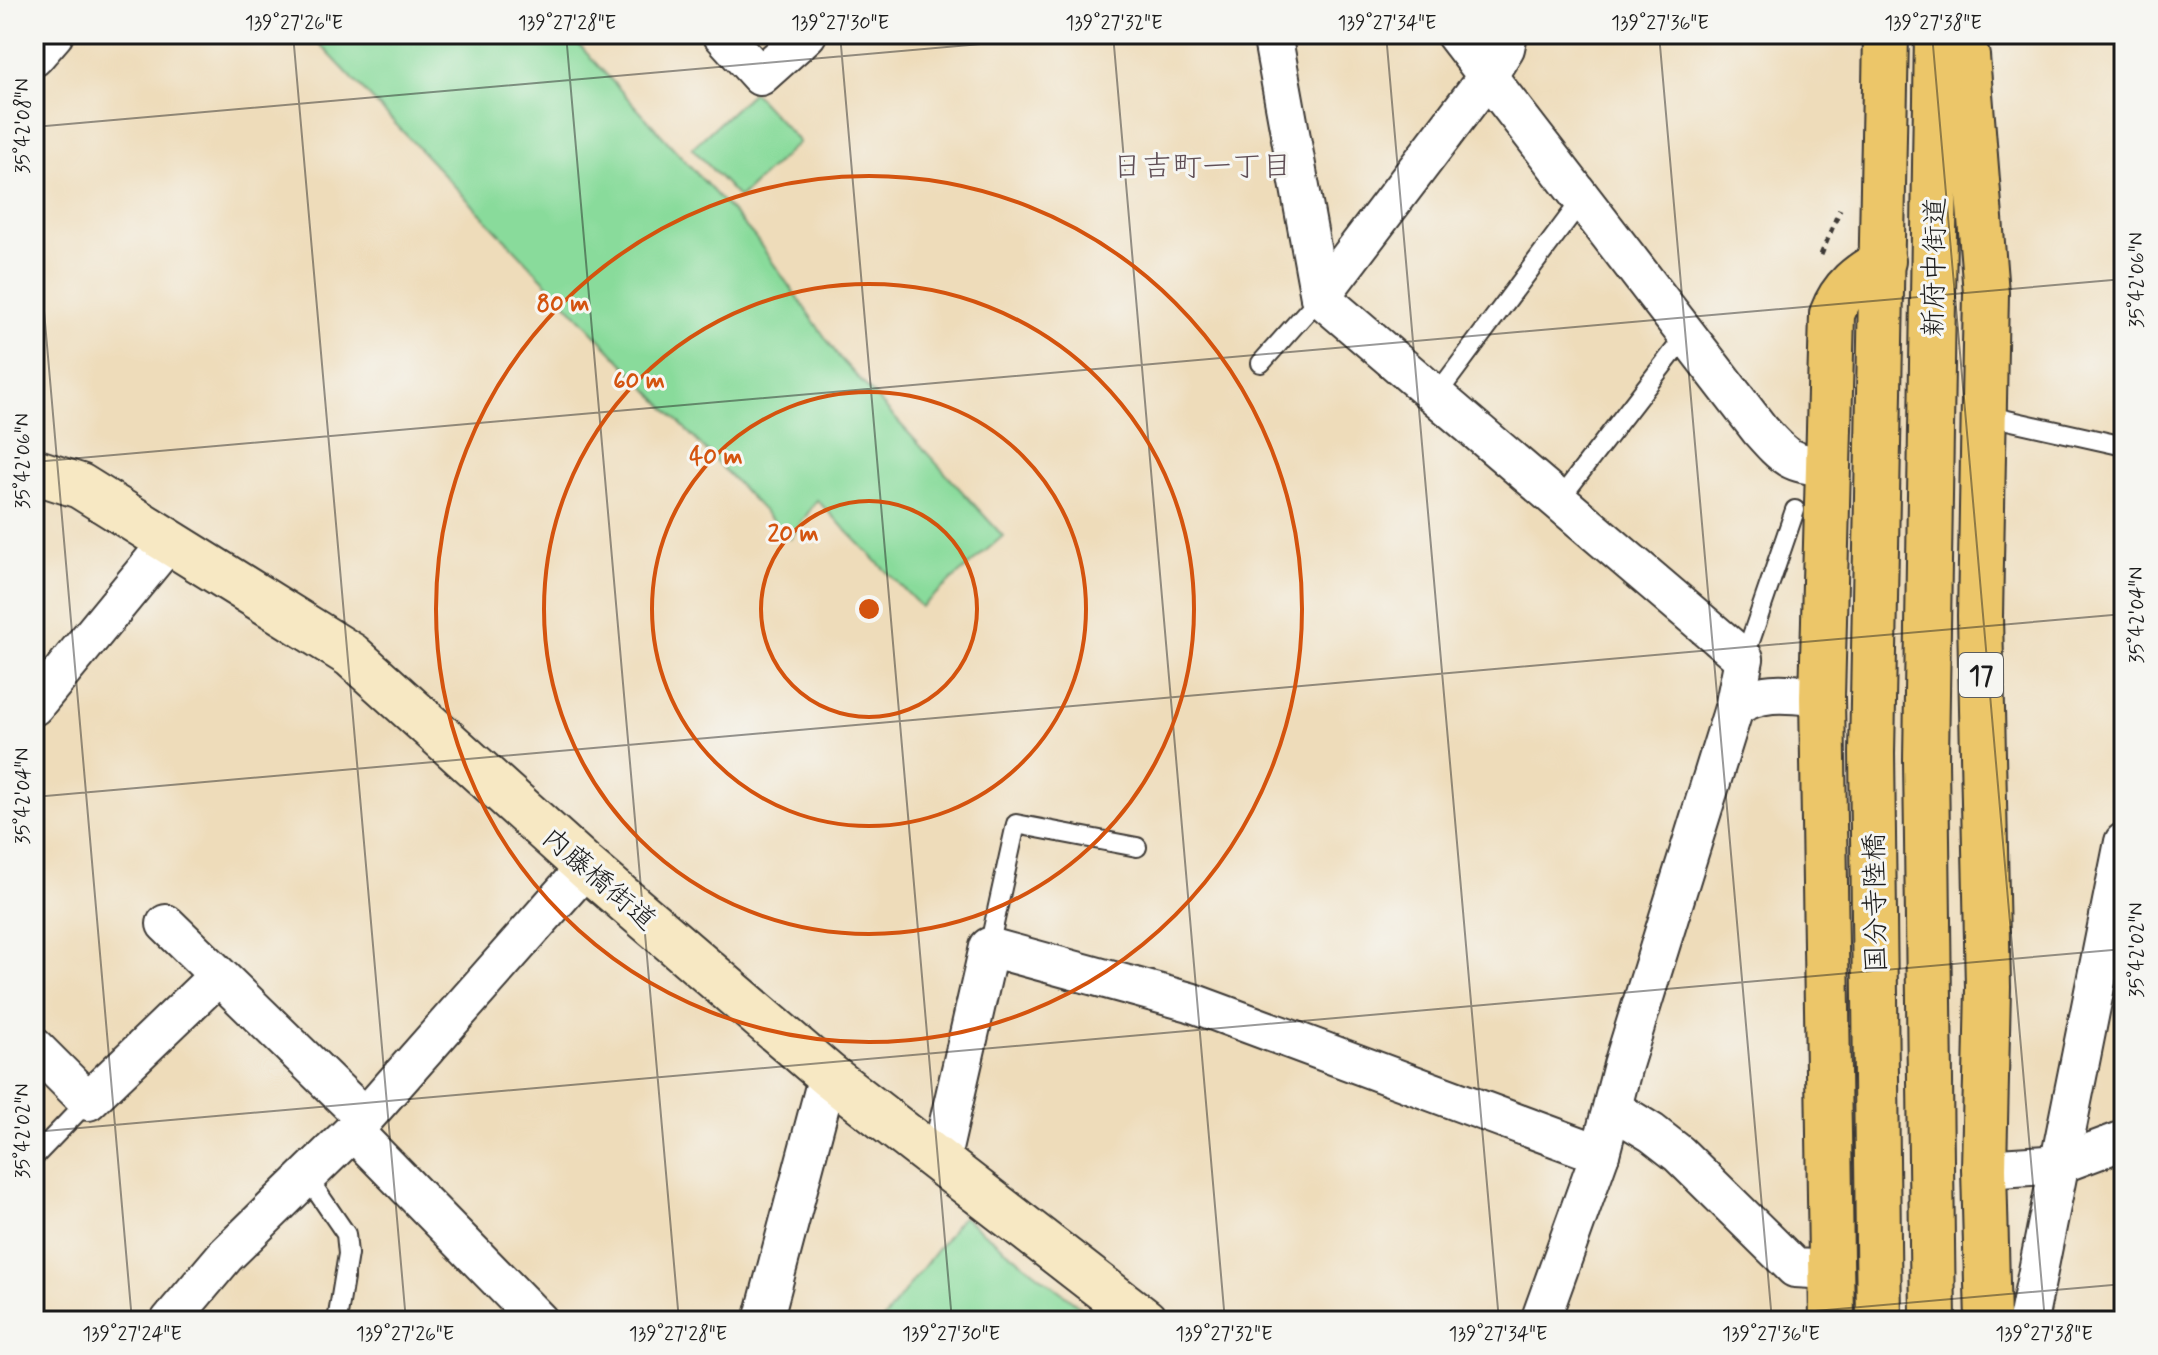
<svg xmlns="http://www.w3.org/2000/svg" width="2158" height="1355" font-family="Mynerve,'Klee One',sans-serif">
<rect width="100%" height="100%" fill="#f6f6f2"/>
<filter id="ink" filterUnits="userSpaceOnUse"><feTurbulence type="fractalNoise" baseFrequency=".0125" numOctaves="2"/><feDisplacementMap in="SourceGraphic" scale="16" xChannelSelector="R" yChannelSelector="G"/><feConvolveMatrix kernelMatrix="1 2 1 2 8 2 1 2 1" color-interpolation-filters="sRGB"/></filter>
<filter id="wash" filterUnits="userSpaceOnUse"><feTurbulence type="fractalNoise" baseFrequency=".006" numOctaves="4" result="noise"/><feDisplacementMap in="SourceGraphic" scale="32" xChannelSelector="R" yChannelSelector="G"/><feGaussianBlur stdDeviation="1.8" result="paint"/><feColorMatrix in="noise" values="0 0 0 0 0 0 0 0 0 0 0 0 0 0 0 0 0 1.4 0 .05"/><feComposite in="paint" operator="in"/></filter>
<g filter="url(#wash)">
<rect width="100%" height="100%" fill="#eedcba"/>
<g fill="#89db9b" stroke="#527c5c" stroke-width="2">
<polygon points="310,34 569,34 754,236 839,357 1003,536 921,607 817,500 790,539"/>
<polygon points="753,92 799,142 739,198 692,148"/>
<polygon points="962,1217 963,1217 1099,1321 882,1321"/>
</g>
</g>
<g filter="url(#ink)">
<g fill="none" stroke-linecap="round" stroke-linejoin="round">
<g stroke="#3c3934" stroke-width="22">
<g id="lane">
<polyline points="1261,363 1320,297"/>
<polyline points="1435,397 1581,201"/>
<polyline points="1985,415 2124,446"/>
<polyline points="1559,500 1687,334"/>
<polyline points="1744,659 1795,510"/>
<polyline points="989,947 1016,824 1137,847"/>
<polyline points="34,1157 88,1101"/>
<polyline points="307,1177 346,1234 348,1254 337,1321"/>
</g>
</g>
<g stroke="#3c3934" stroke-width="42">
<g id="street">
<polyline points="722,34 760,76 807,34"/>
<polyline points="1272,34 1320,297 1744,659 1734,708 1623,1065 1600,1154 1540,1321"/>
<path d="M1455 34 1760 430C1785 458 1789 463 1827 467"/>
<polyline points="34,57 54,34"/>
<polyline points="1320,297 1487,77 1505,48 1508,34"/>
<polyline points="34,706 168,543"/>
<path d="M1734 708C1761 688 1791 694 1822 697"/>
<polyline points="166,924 364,1117"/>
<polyline points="34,1047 88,1101 218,976"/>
<polyline points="1613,1109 1652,1133 1679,1154 1795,1268 1830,1270"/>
<polyline points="353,1131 539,1321"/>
<polyline points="940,1162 989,947 1190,1002 1600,1154"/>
<polyline points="1984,1169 2060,1164 2124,1140"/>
<polyline points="170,1321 225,1256 353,1131 586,867"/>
<polyline points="763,1321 828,1075"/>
<polyline points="2028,1321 2124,842"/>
</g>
</g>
<g stroke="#3c3934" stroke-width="48">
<polyline id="secondary" points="34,471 80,486 351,655 586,867 828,1075 1145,1321"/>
</g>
<g stroke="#3c3934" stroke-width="48">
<g id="primary">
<polyline points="1952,34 1967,56 1986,293 1980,616 1988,987 1984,1169 1988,1321"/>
<path d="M1832 1321 1822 697 1832 314C1842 287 1859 275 1883 261"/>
<polyline points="1879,1321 1872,753 1886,34"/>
<polyline points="1933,1321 1926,760 1937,34"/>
</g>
</g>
<polyline stroke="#3c3934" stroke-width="5" stroke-dasharray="6 6" stroke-linecap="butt" points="1821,255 1840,209"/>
<use href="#lane" stroke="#fff" stroke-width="18"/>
<use href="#street" stroke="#fff" stroke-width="38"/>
<use href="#secondary" stroke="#f7e8c3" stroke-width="44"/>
<use href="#primary" stroke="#ecc669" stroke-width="44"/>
</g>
</g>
<path fill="none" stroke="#1c1c1c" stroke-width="2" stroke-opacity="0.45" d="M293 34 406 1321M566 34 679 1321M840 34 952 1321M1113 34 1225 1321M1386 34 1499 1321M1659 34 1772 1321M1932 34 2045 1321M34 127 1095 34M34 196 132 1321M34 462 2124 279M34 797 2124 614M34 1132 2124 949M1700 1321 2124 1284"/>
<g fill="none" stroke="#d4530e" stroke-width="4">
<circle cx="869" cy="609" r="108"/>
<circle cx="869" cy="609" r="217"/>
<circle cx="869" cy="609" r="325"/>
<circle cx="869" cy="609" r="433"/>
</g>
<g text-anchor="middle" stroke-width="6" stroke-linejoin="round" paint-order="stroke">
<rect fill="#f6f6f2" stroke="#5d5d5c" stroke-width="2" x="1959" y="653" width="44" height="44" rx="6"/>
<g font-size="26" font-weight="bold" fill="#1c1c1c">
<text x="1981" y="684">17</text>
</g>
<g font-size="28" fill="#1c1c1c" stroke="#f6f6f2">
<text transform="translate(1933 267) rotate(-89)" y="10">新府中街道</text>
<text transform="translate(600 878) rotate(41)" y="10">内藤橋街道</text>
<text transform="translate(1874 903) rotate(-91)" y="10">国分寺陸橋</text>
</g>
<g font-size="30" fill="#604f56" stroke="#f6f6f2">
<text x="1202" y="176">日吉町一丁目</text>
</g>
</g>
<circle cx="869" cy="609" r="12" fill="#d4530e" stroke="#f6f6f2" stroke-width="4"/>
<g font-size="24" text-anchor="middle" font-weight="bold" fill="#d4530e" stroke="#f6f6f2" stroke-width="6" stroke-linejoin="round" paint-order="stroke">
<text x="563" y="311">80 m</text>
<text x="639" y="388">60 m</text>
<text x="716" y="464">40 m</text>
<text x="793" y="541">20 m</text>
</g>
<rect width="2158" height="1355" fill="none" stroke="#f6f6f2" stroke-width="88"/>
<rect x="44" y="44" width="2070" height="1267" fill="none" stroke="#1c1c1c" stroke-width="3"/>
<g font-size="20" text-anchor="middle" fill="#1c1c1c">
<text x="294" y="29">139°27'26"E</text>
<text x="567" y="29">139°27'28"E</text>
<text x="840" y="29">139°27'30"E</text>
<text x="1114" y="29">139°27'32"E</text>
<text x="1387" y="29">139°27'34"E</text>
<text x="1660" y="29">139°27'36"E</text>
<text x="1933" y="29">139°27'38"E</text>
<text transform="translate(22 126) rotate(-90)" y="7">35°42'08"N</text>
<text transform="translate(2136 280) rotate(-90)" y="7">35°42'06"N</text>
<text transform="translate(22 461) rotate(-90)" y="7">35°42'06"N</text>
<text transform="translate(2136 615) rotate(-90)" y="7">35°42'04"N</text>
<text transform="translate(22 796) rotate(-90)" y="7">35°42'04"N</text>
<text transform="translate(2136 950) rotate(-90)" y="7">35°42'02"N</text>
<text transform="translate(22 1131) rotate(-90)" y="7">35°42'02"N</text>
<text x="132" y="1340">139°27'24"E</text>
<text x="405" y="1340">139°27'26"E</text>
<text x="678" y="1340">139°27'28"E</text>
<text x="951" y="1340">139°27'30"E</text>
<text x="1224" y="1340">139°27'32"E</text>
<text x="1498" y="1340">139°27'34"E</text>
<text x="1771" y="1340">139°27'36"E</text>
<text x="2044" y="1340">139°27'38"E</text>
</g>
</svg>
